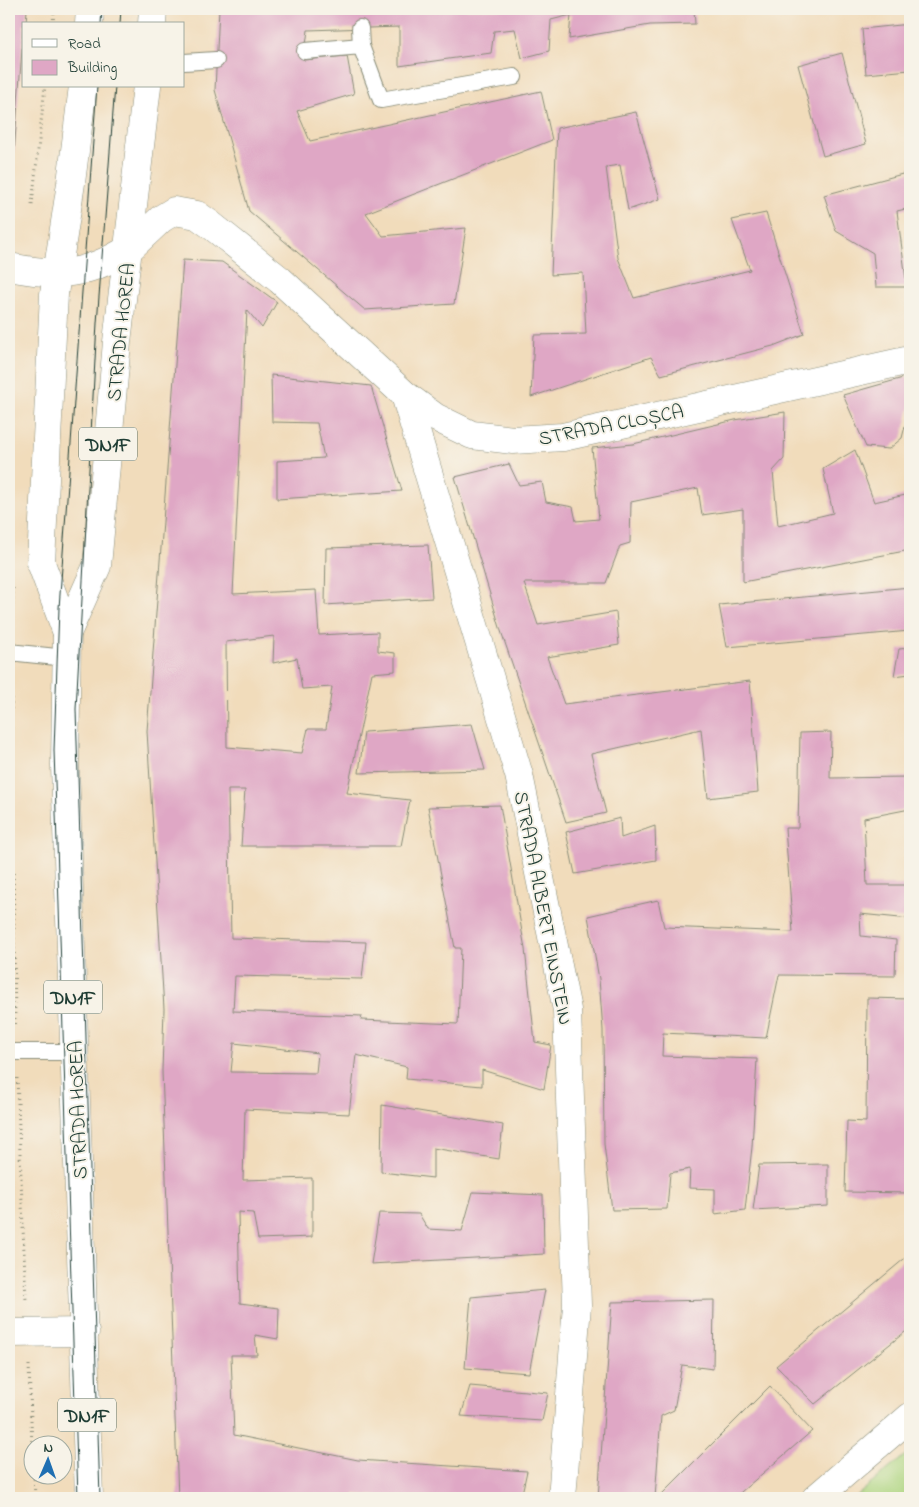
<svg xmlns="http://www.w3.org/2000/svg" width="919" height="1507" font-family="'Indie Flower',sans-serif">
<rect width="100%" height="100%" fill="#f7f3e8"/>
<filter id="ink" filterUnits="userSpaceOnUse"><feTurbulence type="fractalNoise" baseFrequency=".02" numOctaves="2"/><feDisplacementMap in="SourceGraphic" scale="10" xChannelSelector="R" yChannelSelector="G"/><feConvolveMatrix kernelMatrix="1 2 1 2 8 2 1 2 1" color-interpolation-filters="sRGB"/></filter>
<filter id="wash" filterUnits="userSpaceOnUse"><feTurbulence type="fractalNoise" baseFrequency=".0096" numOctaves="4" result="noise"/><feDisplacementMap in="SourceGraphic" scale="20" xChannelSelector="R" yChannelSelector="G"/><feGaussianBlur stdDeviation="1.12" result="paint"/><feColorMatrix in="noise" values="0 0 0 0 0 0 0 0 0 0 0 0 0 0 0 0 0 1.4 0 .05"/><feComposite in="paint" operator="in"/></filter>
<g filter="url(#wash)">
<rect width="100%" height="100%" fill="#f1dcbb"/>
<polygon fill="#add580" stroke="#66895a" points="910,1451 910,1497 854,1498"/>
<g id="blocks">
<g fill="#dfa7c5" fill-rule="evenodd">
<polygon points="9,9 27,9 26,24 24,24 10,205"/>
<polygon points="219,9 694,9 695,24 650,25 569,39 571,15 551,20 549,51 522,58 515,29 494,31 491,53 399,66 399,27 308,30 304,60 347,56 354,94 297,111 310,141 541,91 552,140 366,213 383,236 466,228 454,304 365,310 249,211 215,90"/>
<polygon points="910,24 910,70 866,74 862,29"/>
<polygon points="842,53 866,144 823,156 798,65"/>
<polygon points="636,112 660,199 628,210 620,165 606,167 618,258 634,298 750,270 732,220 766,213 804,334 773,346 661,375 651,357 531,397 534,335 586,334 583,273 551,275 557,128"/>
<polygon points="910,172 910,208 897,211 907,287 876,287 873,253 836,231 824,195"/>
<path d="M183 260 222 262 277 302 262 328 247 310 233 594 316 590 319 635 378 632V651L395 653V671L372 673 347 793 410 800 401 846H241L245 790H228L231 938 366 942 362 979 235 976 233 1011 362 1016 361 1020 458 1024 461 948H455L428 807 500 805 525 949 535 1042 551 1045 544 1089 482 1070V1086L406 1079 407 1067 356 1055 349 1114 245 1109 243 1180 312 1178V1237L258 1239 253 1213 238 1212 240 1303 279 1308 278 1339 255 1335 257 1355H231L234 1435 358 1460 527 1471 521 1498H396L355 1494V1498H178L162 1071 164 1009 147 731ZM274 636 273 663 297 658 302 689 332 687 326 729H308L302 753 227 747 226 642ZM234 1043 318 1053 316 1073 231 1072Z"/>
<polygon points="271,375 371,386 402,491 277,499 277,461 324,458 317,423 272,422"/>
<polygon points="910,376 910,407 902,438 889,449 866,447 843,395"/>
<polygon points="785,412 784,459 773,471 778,526 833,513 823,469 855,450 874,502 910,494 910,550 743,582 743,509 702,515 698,488 631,502 630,543 620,546 606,583 524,583 538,625 616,612 619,645 547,657 564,704 750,681 758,792 708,798 701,729 591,754 606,813 566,822 501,631 455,477 509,464 519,485 542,482 546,502 573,507 576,521 599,519 592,448 633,444 735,420"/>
<polygon points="428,545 432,598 325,605 326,548"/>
<polygon points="910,587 910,631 727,647 719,605"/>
<polygon points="910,648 910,674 894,676 899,649"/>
<polygon points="472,724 485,770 359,773 364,732"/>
<polygon points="831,732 830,778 910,777 910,809 864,818 867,885 910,885 910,919 860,914 861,936 896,940 895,976 779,975 766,1038 663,1033 662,1056 757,1059 752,1147 745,1210 715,1214 715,1189 689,1188 690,1169 670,1173 667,1209 612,1210 604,1144 603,1030 599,979 588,916 658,900 664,927 793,932 785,828 798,828 800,733"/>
<polygon points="620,818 621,838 655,826 656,860 575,874 566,832"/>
<polygon points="867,998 910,999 910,1193 845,1192 847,1121 866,1122"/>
<polygon points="382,1105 503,1125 499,1159 433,1148 433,1178 381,1172"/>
<polygon points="828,1164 828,1206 753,1210 759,1165"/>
<polygon points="473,1192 543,1195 544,1254 371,1264 379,1213 419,1214 428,1229 462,1231"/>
<polygon points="910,1254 910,1328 815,1404 776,1366"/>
<polygon points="545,1290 529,1373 465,1368 471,1297"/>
<polygon points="714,1300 713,1369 682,1365 674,1410 661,1416 655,1498 598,1498 612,1302"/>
<polygon points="470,1386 548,1393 542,1421 461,1416"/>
<polygon points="770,1386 812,1431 734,1498 658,1498"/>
</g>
</g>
</g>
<g filter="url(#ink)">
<use href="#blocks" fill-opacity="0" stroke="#888c78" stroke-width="1"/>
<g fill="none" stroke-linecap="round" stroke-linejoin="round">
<g stroke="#888c78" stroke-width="18">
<g id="lane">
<polyline points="360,28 361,46"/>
<polyline points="305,51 361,46 381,100 514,77"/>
<polyline points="184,62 216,60"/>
<polyline points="9,652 66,658"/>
<polyline points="9,1052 75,1052"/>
</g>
</g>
<g stroke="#888c78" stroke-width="29">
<g id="street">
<polyline points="129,249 161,219 174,211 197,215 211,225 280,280 405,395 435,417 472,435 513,440 563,437 910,360"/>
<polyline points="405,395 519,775 567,1010 577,1305 562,1498"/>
<polyline points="9,1333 85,1332"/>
</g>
</g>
<g stroke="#888c78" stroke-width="29">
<g id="secondary">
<path d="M9 267C61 277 84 276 129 249"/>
<polyline points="816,1498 910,1417"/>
</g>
</g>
<g stroke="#888c78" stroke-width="29">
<g id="primary">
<polyline points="89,24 90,9"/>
<polyline points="152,24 153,9"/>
<polyline points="83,86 71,183 54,294 41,563 67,633 65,765 89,1498"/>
<polyline points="67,633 97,566 117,342 147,86"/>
</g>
</g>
<g stroke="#888c78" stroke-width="3" stroke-dasharray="1 4" stroke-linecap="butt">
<polyline points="53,24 54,9"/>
<polyline points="32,205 45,86"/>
<polyline points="12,624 13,588"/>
<polyline points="11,678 15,1024"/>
<polyline points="17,1078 26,1301"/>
<polyline points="29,1365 32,1447"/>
<polyline points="34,1474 35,1498"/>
</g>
<use href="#lane" stroke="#fff" stroke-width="16"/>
<use href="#street" stroke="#fff" stroke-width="28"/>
<use href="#secondary" stroke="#fff" stroke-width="28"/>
<use href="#primary" stroke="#fff" stroke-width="28"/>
<g stroke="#1f3d34" stroke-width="1">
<polyline points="101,24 102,9"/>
<polyline points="120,24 121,9"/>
<polyline points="78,1498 54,750 59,608 97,86"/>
<polyline points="100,1498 76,709 97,323 115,86"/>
</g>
</g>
</g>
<g text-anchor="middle" stroke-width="4" stroke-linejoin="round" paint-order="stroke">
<g fill="#f7f3e8" stroke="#60746a" stroke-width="1">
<rect x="79" y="427.5" width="58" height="33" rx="4"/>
<rect x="44" y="980.5" width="58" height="33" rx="4"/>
<rect x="58" y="1398.5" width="58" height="33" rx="4"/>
</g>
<g font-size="19" font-weight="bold" fill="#1f3d34">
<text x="108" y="451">DN1F</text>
<text x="73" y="1004">DN1F</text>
<text x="87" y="1422">DN1F</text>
</g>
<g font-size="20" fill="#1f3d34" stroke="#f7f3e8">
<text transform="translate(120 332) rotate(-84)" y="7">STRADA HOREA</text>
<text transform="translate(611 424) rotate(-11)" y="7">STRADA CLOȘCA</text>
<text transform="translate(544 908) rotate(79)" y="7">STRADA ALBERT EINSTEIN</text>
<text transform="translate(77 1110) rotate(-92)" y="7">STRADA HOREA</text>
</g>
</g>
<rect width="919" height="1507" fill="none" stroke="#f7f3e8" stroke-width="30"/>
<rect x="22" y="22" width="162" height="65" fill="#f7f3e8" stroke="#a1aaa0"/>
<rect x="32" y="39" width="25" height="8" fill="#ffffff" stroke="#a1aaa0"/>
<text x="68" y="48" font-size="15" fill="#1f3d34">Road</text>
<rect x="32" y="60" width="25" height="15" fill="#dfa7c5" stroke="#a1aaa0"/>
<text x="68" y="72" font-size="15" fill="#1f3d34">Building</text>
<g transform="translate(48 1460) rotate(2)"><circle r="24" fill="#f7f3e8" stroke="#a1aaa0"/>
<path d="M0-4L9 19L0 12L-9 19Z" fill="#1f6fb2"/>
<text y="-8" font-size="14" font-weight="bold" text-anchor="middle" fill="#1f3d34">N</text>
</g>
</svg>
